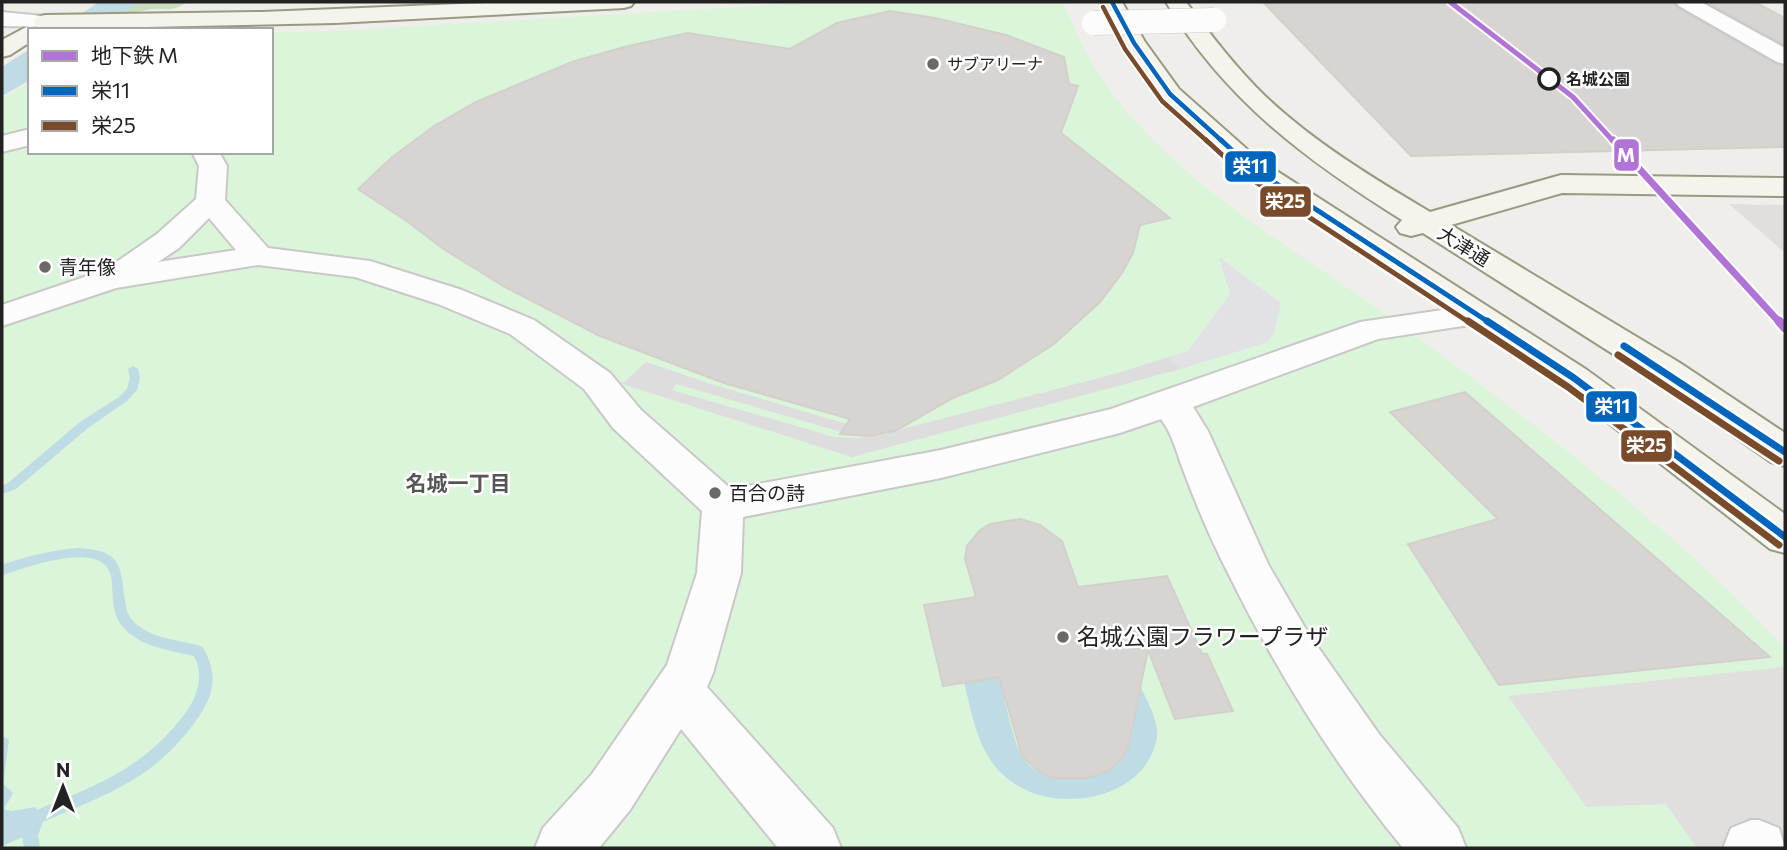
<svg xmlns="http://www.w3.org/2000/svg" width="1787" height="850" font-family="Commissioner,'Noto Sans JP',sans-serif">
<rect width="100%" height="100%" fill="#f0eeeb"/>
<path fill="#cbdec1" d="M139 2H187C169 15 162 6 142 11 134 12 129 15 120 15Z"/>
<path fill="#daf5da" d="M821 2H1062C1074 25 1084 51 1098 73 1167 181 1303 253 1405 328 1538 427 1672 527 1785 648V848H2V99L30 82V152H271V32L335 31Z"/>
<g fill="#e0dfde">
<polygon points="1729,204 1785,205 1785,253"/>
<polygon points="1785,667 1785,848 1697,848 1666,804 1586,807 1508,696"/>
</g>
<polygon fill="#e2e1e5" points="1219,257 1281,303 1274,333 1268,342 1181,369 1169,357 1188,351 1230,294"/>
<g fill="#bfdbe3">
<polygon points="99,2 139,2 99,30 57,30"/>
<polygon points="30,49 30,80 2,96 2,67"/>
<path d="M999 677C1004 696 1013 741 1022 756 1040 786 1079 781 1107 772L1138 681C1145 697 1159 720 1157 737 1147 800 1057 815 1012 782 979 760 973 718 964 682Z"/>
<polygon points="2,736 9,740 3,784 13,793 4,809 12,811 36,807 39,830 2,846"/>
</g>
<polygon fill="#dedddd" points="1169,357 1181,369 852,457 622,384 646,362 708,383 847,424 841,432 676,384 672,390 834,437 858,438 883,434 1118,373"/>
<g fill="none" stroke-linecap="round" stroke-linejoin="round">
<g fill="#bfdbe3" fill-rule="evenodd">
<polygon points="133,366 138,369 140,378 137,390 127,401 88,428 16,489 2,494 2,486 8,483 80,422 119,397 127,389 130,378 128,369"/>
<path d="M78 548C121 551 120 562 125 600 126 607 127 614 132 620 150 640 180 639 203 647 219 676 214 696 195 722 152 781 106 794 43 822L38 835 40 848H24L22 835 32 812C95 785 140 772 184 715 197 697 205 677 194 656 171 651 139 646 124 628 110 613 114 594 111 576 103 538 25 568 2 575V565C27 556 52 550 78 548Z"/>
</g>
</g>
<g fill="#d7d4d2" stroke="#d3d0cc" stroke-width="2">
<polygon points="1263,2 1673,2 1678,8 1776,64 1785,66 1785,147 1411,156"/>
<polygon points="1706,2 1755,2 1785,18 1785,45"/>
<polygon points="890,11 935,18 1006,35 1064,57 1069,84 1078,86 1061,133 1170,218 1140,225 1133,253 1122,273 1100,302 1054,344 998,380 953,398 897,430 870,436 840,434 850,419 724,383 600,336 503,286 442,248 408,222 358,189 391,158 434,126 476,102 572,62 624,47 688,33 790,49 837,23"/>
<polygon points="1465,392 1770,657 1499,685 1408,544 1498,519 1390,412"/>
<polygon points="1020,519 1040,525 1062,541 1078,587 1167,576 1202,654 1207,654 1233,711 1175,719 1148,650 1128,747 1121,760 1107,772 1087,778 1052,778 1038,771 1022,756 999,677 943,686 924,605 976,597 965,559 967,546 980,530 990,524"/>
</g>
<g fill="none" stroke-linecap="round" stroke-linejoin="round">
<g stroke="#c9c8c7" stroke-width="4">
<g id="street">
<polygon points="1676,2 1701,2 1785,48 1785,64 1777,62 1679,6"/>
<polygon points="2,12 53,17 56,22 53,27 2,26"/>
<polygon points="30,129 30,145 2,152 2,136"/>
<path d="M192 152H219L227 166 225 200 268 248 370 261 462 290 534 320 610 373 641 410 731 489 941 450 1111 409 1360 322 1477 305 1489 308 1494 315 1489 322 1378 339 1193 407 1208 431 1268 564 1308 633 1379 734 1458 828 1466 848H1403C1334 764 1277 672 1229 575 1212 542 1197 507 1184 472 1177 454 1173 435 1161 419L1120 433 941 478 743 517 741 573 713 673 707 687 833 828 841 848H778L681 729 630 810 599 848H535L543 828 592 774 667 665 697 573 702 511 613 428 584 389 510 334 438 304 355 277 258 265 116 288 2 326V305L105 270 157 234 196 199 199 166ZM209 218 236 250 158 262 179 248Z"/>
<polygon points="1751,820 1759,820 1779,828 1785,848 1723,848 1731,828"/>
</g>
</g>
<g stroke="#999a82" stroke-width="4">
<g id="secondary">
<polygon points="511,2 634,2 631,6 624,8 335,23 45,29 37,27 34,22 37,17 45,15 262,12"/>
<polygon points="1102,2 1122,2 1145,42 1179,89 1258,159 1587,370 1785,514 1785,553 1770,549 1561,386 1238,171 1161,99 1123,43"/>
<path d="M1166 2H1186C1211 35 1236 68 1266 97 1315 143 1373 178 1430 212L1561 175 1785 178V196L1562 193 1451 225 1680 363 1785 433V466L1771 462 1654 380 1423 233 1411 236 1400 233 1396 227 1402 220C1306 160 1225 100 1166 2Z"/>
<polygon points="30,25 40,30 30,30 30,42 10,55 2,57 2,40"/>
</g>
</g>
<use href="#street" fill="#fdfcfc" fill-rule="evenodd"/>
<use href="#secondary" fill="#f4f4ed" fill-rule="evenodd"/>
<g stroke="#c9c8c7" stroke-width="25" stroke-linecap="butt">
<polyline id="street-bridge" points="1094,23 1214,20"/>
</g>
<use href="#street-bridge" stroke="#fdfcfc" stroke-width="24"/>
<g stroke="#fff" stroke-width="8">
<polyline id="bus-1-far2" points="1112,2 1134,43 1170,94 1223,142"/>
</g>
<g stroke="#fff" stroke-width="10">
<polyline id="bus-1-far1" points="1221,140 1248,165 1490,323"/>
</g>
<g stroke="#fff" stroke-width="12">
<g id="bus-1">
<polyline points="1487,321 1574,378 1785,537"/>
<polyline points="1624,346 1785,452"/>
</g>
</g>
<g stroke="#fff" stroke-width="8">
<polyline id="bus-2-far2" points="1103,7 1125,49 1162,101 1208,142"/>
</g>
<g stroke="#fff" stroke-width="10">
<polyline id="bus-2-far1" points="1206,140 1242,173 1470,323"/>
</g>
<g stroke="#fff" stroke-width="12">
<g id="bus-2">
<polyline points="1468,321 1568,387 1779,545"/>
<polyline points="1618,355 1779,461"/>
</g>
</g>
<use href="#bus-1-far2" stroke="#0065bd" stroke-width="4.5"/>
<use href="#bus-1-far1" stroke="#0065bd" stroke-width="5"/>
<use href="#bus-1" stroke="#0065bd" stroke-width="7"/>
<use href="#bus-2-far2" stroke="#7a4b2a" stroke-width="4.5"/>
<use href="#bus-2-far1" stroke="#7a4b2a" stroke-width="5"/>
<use href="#bus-2" stroke="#7a4b2a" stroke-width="7"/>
<g stroke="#fff" stroke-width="9">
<polyline id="metro-1-far2" points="1450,2 1573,97 1614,142"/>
</g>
<g stroke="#fff" stroke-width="11">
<polyline id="metro-1-far1" points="1613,140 1780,323"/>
</g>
<g stroke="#fff" stroke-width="14">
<polyline id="metro-1" points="1779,321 1785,328"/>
</g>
<use href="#metro-1-far2" stroke="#b074d6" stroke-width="5"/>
<use href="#metro-1-far1" stroke="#b074d6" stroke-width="7"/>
<use href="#metro-1" stroke="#b074d6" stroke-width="9"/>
</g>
<g fill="#6a6968" stroke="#fff" stroke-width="2.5">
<circle cx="933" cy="64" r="7"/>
<circle cx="45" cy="267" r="7"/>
<circle cx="715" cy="493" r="7"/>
<circle cx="1063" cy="637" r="7"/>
</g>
<circle fill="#fff" stroke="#222" stroke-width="3.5" cx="1549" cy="79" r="10"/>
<g text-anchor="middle" stroke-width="5" stroke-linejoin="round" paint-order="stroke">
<g font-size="16" fill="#222" stroke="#fff" text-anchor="start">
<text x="947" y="70">サブアリーナ</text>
</g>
<g font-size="16" font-weight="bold" fill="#222" stroke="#fff" text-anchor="start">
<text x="1566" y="85">名城公園</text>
</g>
<g font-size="19" fill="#222" stroke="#fff">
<text transform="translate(1464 246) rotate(32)" y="7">大津通</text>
</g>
<g font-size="19" fill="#222" stroke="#fff" text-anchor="start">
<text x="59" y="274">青年像</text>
<text x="729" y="500">百合の詩</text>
</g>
<g font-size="21" font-weight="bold" fill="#555" stroke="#fff">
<text x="458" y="491">名城一丁目</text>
</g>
<g font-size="23" fill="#222" stroke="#fff" text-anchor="start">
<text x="1077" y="645">名城公園フラワープラザ</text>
</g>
</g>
<g stroke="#fff" stroke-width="2.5">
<rect x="1613" y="138" width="27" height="34" rx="7" fill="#b074d6"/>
<rect x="1224" y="150" width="53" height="33" rx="7" fill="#0065bd"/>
<rect x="1259" y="185" width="53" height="33" rx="7" fill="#7a4b2a"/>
<rect x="1585" y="390" width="53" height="33" rx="7" fill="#0065bd"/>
<rect x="1620" y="429" width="53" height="34" rx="7" fill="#7a4b2a"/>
</g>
<g font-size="19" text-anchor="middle" font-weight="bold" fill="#fff">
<text x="1626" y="162">M</text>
<text x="1250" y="173">栄11</text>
<text x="1285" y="208">栄25</text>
<text x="1612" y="413">栄11</text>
<text x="1646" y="452">栄25</text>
</g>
<rect width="1787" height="850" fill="none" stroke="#222222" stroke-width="7"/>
<rect x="28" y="28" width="245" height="126" fill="#ffffff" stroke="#a7a7a7" stroke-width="2"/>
<rect x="42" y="51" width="35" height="10" fill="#b074d6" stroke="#a7a7a7" stroke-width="2"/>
<text x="91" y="63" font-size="21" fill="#222222">地下鉄 M</text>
<rect x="42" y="86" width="35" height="10" fill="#0065bd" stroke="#a7a7a7" stroke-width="2"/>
<text x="91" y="98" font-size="21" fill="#222222">栄11</text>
<rect x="42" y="121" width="35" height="10" fill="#7a4b2a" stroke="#a7a7a7" stroke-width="2"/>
<text x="91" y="133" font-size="21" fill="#222222">栄25</text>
<g transform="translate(63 787)" stroke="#ffffff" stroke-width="5" paint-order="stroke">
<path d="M0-5L12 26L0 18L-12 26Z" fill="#222222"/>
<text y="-10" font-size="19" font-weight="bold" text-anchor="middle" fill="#222222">N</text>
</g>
</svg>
